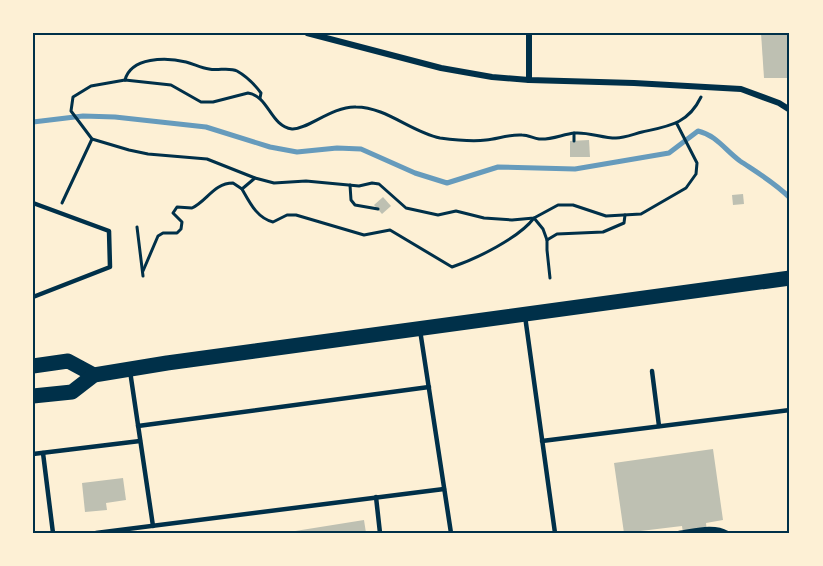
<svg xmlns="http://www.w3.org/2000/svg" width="823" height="566" font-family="Arial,sans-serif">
<rect width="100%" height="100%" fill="#fdf0d5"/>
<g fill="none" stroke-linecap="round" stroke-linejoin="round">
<path stroke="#669bbc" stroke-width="5" d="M33 122 83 116 115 117 206 127 270 147 297 152 337 148 361 149 415 173 447 183 498 167 575 169 669 153 698 131C716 135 726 151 740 161 758 173 775 183 790 198"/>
</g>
<g fill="#bec0b2">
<polygon points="761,33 790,33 790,78 764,78"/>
<polygon points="589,140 590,157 570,157 570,141"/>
<polygon points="743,194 744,204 733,205 732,195"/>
<polygon points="383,197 391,206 382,214 374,205"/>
<polygon points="713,449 723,520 706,523 707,533 683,533 682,526 624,533 614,463"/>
<polygon points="123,478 126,500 106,503 107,510 85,512 82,483"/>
<polygon points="364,520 366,533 289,533 289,532"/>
</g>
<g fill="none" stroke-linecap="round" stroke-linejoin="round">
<g stroke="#003049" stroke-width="3">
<path d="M125 80C131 57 166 57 186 62 194 64 201 68 209 69 218 71 229 67 237 71 246 76 255 85 261 93L260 98"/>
<path d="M677 124 697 163 696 174 686 188 641 214 606 216 573 205H558L534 218 512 220 484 218 456 211 438 215 406 208 379 184 372 183 359 186 306 181 274 183 255 178 207 159 148 154 129 150 92 139 71 111 73 97 91 86 125 80 171 85 201 102H213L248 93C269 96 270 126 292 129 307 130 332 106 356 107 386 107 411 132 440 138 455 140 471 142 486 140 497 139 510 134 522 135 528 135 533 138 539 139 552 140 563 134 575 133 589 132 602 138 616 138 624 138 634 134 642 132 669 126 688 124 701 97"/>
<polyline points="574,133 574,141"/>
<polyline points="350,185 351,200 355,205 378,209"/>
<path d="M242 189C250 203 257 218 273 222L287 215H296L364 235 390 230 452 267C476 259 519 238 534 218L543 229 547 240"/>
<polyline points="62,203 92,139"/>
<polyline points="137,227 143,276"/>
<path d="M143 271 158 236 163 233H177L181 229 182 222 173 213 177 207 192 208C207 201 214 183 233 183L242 189 255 178"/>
<polyline points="550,278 547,250 547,240 557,234 603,232 624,223 625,215"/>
</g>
<g stroke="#003049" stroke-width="4.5">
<polyline points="33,203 109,231 110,267 33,297"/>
<polyline points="525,316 555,533"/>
<polyline points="420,330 451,533"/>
<polyline points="130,371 153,526"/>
<polyline points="652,371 659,426"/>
<polyline points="138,426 429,387"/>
<polyline points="542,441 790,410"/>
<polyline points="43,453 53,533"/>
<polyline points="33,454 140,441"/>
<polyline points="376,497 380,533"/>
<polyline points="96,533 444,489"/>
<path d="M679 533C694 531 714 525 727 533"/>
</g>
<g stroke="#003049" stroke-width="6">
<polyline points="307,33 441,68 492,77 529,80 634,83 741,89 779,103 790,110"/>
<polyline points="529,33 529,80"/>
</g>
<g stroke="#003049" stroke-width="15">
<polyline points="33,366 68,361 94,375"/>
<polyline points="33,396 72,392 94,375 167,363 790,278"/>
</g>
</g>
<rect width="823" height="566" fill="none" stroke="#fdf0d5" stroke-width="69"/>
<rect x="34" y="34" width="754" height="498" fill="none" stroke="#003049" stroke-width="2"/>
</svg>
